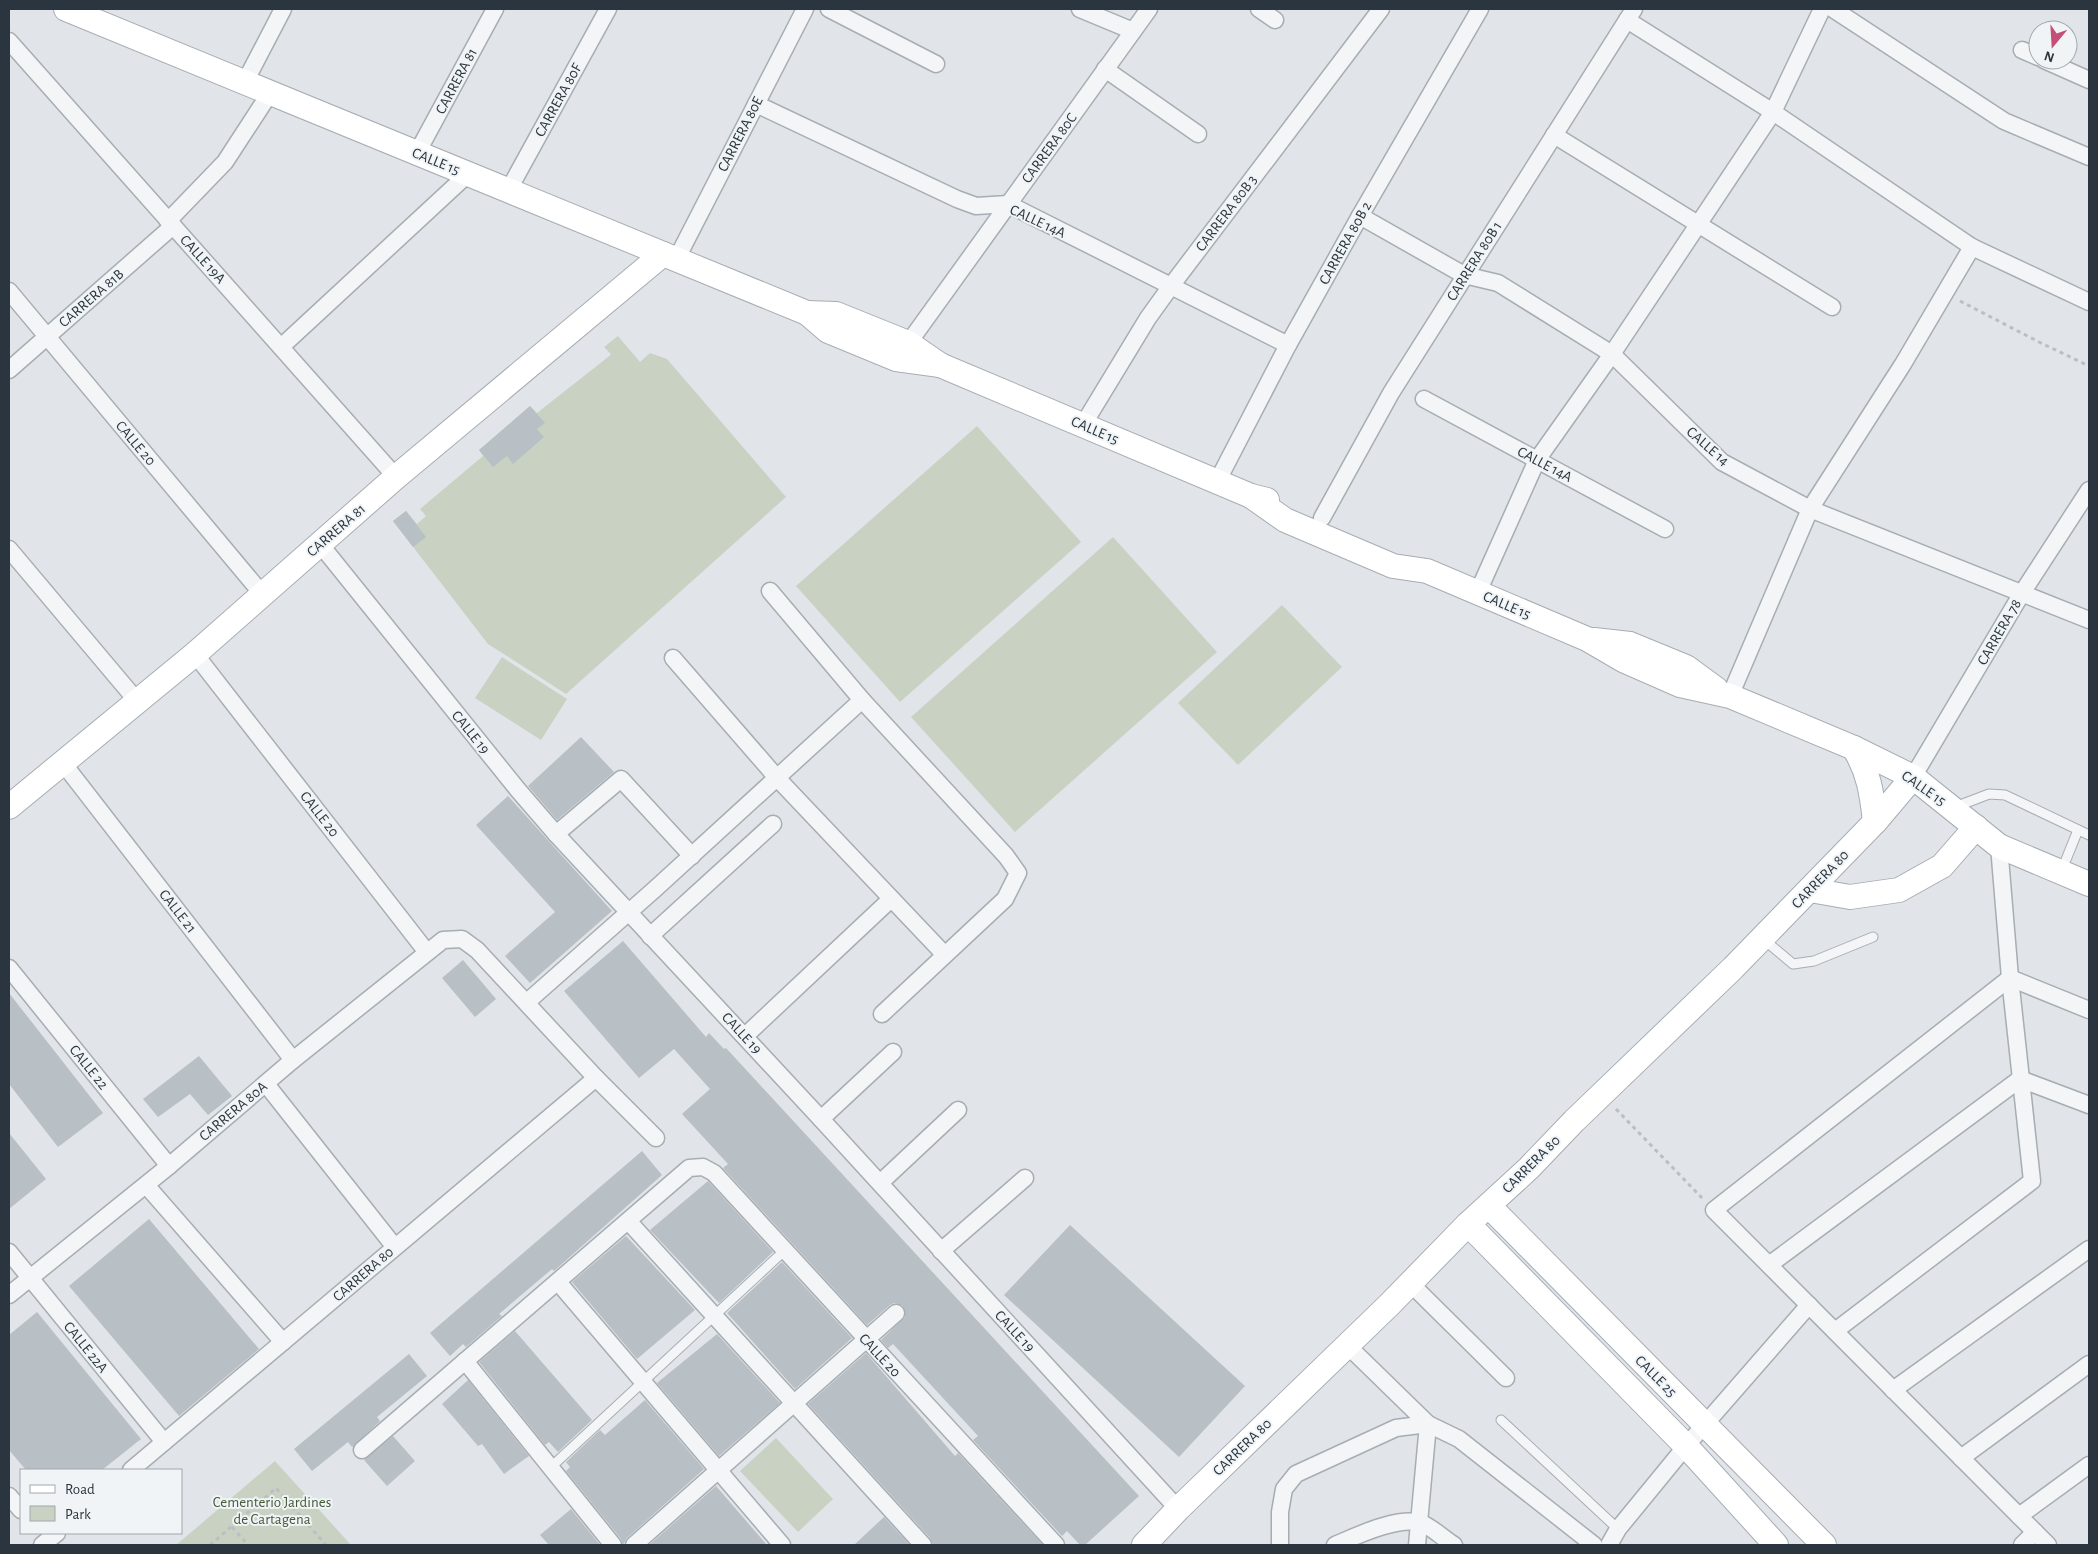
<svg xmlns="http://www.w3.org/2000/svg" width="2098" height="1554" font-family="'Alegreya Sans',sans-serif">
<rect width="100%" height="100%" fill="#e1e5e9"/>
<g fill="#c9d2c2">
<polygon points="618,336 640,362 650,353 667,359 786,497 566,694 488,644 393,521 406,511 417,524 426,516 420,509 483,456 479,450 484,446 530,406 537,413 608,357 611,354 604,347"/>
<polygon points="977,426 1081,542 900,702 796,586"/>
<polygon points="1113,537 1217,652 1015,832 911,717"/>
<polygon points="1282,605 1342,667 1238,765 1178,703"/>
<polygon points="502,657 567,699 541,740 475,698"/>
<polygon points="776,1438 833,1499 798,1532 740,1471"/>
<polygon points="275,1461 351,1545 176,1545"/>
</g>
<g fill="#b8bfc5">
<polygon points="530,406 545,423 537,429 544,437 513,464 507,456 493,467 479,450"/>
<polygon points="406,511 426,537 413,547 393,521"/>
<polygon points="581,737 614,772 557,820 528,786"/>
<polygon points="508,796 612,911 530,983 505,956 555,912 476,825"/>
<polygon points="623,941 706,1037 709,1033 724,1049 726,1048 1139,1496 1085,1545 1080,1545 1067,1531 1062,1536 973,1440 978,1436 967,1424 893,1344 888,1348 881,1340 905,1317 903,1306 894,1303 890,1305 867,1325 723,1168 728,1164 682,1114 710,1089 674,1049 639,1078 564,991"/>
<polygon points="463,960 496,999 475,1017 442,978"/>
<polygon points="9,993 103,1113 58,1147 9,1084"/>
<polygon points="199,1056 232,1096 208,1115 190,1094 158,1117 143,1099"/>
<polygon points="9,1133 46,1179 9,1209"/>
<polygon points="642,1151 662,1175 554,1271 552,1269 499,1314 502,1316 466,1347 463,1344 450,1356 430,1333"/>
<polygon points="708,1181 773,1252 719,1303 650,1230"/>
<polygon points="149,1219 259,1349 179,1416 69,1286"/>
<polygon points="1070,1225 1245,1386 1179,1457 1004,1295"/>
<polygon points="626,1236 695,1310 637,1359 572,1282"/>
<polygon points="782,1262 852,1338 795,1389 727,1313"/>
<polygon points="37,1312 141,1439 102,1470 26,1470 9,1450 9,1335"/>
<polygon points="515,1331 592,1420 558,1452 549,1442 545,1445 479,1362"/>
<polygon points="717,1334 780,1403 719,1456 657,1383"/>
<polygon points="866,1353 955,1456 958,1453 1043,1545 933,1545 930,1538 808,1404"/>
<polygon points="409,1354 427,1376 377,1417 380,1421 352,1447 348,1442 312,1471 294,1449"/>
<polygon points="468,1380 529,1456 504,1474 482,1444 478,1446 442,1404"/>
<polygon points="645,1400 704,1469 627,1538 623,1545 621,1539 566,1471 570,1467 566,1462 600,1430 605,1435"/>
<polygon points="393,1436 415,1461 387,1486 364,1460"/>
<polygon points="716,1486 767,1545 649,1545"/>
<polygon points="571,1509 600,1545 549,1545 540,1535"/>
<polygon points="884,1517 910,1545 854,1545"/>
</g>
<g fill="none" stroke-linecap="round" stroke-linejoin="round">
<g stroke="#a6adb3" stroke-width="11">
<g id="lane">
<polyline points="1955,807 1989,794 2005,795 2089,835"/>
<polyline points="2061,872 2078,830"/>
<polyline points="1762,938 1793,964 1814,961 1873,937"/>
<polyline points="1501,1420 1618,1529"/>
<polyline points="550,1468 784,1251"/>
</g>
</g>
<g stroke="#a6adb3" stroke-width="19">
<g id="street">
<polyline points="829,9 936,64"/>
<polyline points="1080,9 1133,31"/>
<polyline points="1259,9 1275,20"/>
<polyline points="1833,9 2004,121 2089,157"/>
<polyline points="1627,20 1773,112 1972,247 2089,302"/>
<polyline points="9,41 396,477"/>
<polyline points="2022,50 2038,57"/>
<polyline points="2044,60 2089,80"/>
<polyline points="1105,69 1198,134"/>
<polyline points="245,82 283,9"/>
<polyline points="756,104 957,199 976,206 1008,204 1288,345"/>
<polyline points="1554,135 1832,307"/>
<polyline points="417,153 495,9"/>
<polyline points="508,191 608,9"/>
<polyline points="1360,216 1464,275 1498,283 1612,354 1722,462 1810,509 2089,620"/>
<polyline points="168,221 225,162 270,93"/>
<polyline points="676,260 805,9"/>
<polyline points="9,291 263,595"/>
<polyline points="281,347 468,174"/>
<polyline points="902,352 1149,9"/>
<polyline points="9,370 173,226"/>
<polyline points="1424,399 1665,529"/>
<polyline points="1083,425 1148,318 1171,286 1381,9"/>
<polyline points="1217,482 1288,345 1360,216 1480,9"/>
<polyline points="1322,518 1391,393 1634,9"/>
<polyline points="320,544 518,790 556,834 821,1119 1178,1509"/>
<polyline points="9,549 137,701"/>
<polyline points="770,591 862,700 1006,856 1018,873 1005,899 882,1014"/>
<polyline points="1478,592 1537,460 1612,354 1773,112 1822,9"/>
<polyline points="195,654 426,951"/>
<polyline points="673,658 778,779 944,954"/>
<polyline points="1730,696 1810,509 1903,364 1972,247"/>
<polyline points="63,763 293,1060"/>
<polyline points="1913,777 2022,593 2089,490"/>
<polyline points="556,834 621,779 692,856"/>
<polyline points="650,936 773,824"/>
<polyline points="9,968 169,1166"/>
<polyline points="2010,978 1714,1210 2048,1545"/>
<polyline points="2010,978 2089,1010"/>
<polyline points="527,1002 655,889 862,700"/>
<polyline points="745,1036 891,899"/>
<polyline points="266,1084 394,1246"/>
<polyline points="821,1119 893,1052"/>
<polyline points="880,1183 958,1110"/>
<polyline points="146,1185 283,1342"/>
<polyline points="629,1222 923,1545"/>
<polyline points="941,1251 1025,1178"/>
<polyline points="9,1252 164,1442"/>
<polyline points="1769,1265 2020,1079 2089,1105"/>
<polyline points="558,1282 782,1545"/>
<polyline points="1410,1283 1506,1378"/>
<polyline points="9,1295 169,1166 293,1060 443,940 462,939 477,950 596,1078 656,1138"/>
<polyline points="1835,1331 2032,1181 2010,978 1999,846"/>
<polyline points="1348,1346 1428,1424 1459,1439 1594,1545"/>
<polyline points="465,1361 613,1545"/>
<polyline points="1893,1390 2089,1249"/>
<polyline points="362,1450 689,1168 703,1167 714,1173 1056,1545"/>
<polyline points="1961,1458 2089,1364"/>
<polyline points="131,1470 596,1078"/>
<polyline points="9,1496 21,1510"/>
<polyline points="2019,1516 2089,1465"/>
<polyline points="42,1545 57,1533"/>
<polyline points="634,1545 896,1313"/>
<polyline points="1280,1545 1280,1512 1284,1489 1296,1474 1396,1428 1428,1424"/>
<path d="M1335 1545C1356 1536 1398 1516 1421 1523 1432 1527 1444 1539 1454 1545"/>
<polyline points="1417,1545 1428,1424"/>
<polyline points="1609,1545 1618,1529 1686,1446 1809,1305"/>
<polyline points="2022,1545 2035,1532"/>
</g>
</g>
<g stroke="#a6adb3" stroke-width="26">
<g id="secondary">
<polyline points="66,9 807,313 828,331 896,359 940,365"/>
<polyline points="807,313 836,314 908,343 940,365 1251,496 1267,500"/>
<polyline points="1251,496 1285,520 1393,566 1427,571 1587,639 1623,660 1680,685 1730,696 1854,748 1913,777 1999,846 2089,884"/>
<polyline points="1594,640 1630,644 1686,667 1716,689"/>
<path d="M1854 748C1869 772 1872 794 1875 822"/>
<polyline points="9,807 195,654 396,477 663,254"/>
<polyline points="1810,890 1850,897 1899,890 1942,866 1976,827"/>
<polyline points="1489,1206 1824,1545"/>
<polyline points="1468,1224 1686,1446 1776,1545"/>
<polyline points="1144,1545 1178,1509 1389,1305 1468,1224 1529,1168 1574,1121 1733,968 1875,822 1913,777"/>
</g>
</g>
<g stroke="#bbbfc3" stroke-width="3" stroke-dasharray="4 4" stroke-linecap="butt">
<polyline points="1960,301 2039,342 2089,366"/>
<polyline points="1616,1109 1702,1198"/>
<polyline points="232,1527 248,1545"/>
<polyline points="210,1545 276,1488 326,1545"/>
</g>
<use href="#lane" stroke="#f3f5f7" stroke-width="9"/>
<use href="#street" stroke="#f3f5f7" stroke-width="16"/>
<use href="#secondary" stroke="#fff" stroke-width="24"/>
</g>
<g text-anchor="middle" stroke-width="4" stroke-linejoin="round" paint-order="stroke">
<g font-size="15" fill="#2a353f" stroke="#f0f4f6">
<text transform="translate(456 81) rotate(-62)" y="5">CARRERA 81</text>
<text transform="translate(558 100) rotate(-61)" y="5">CARRERA 80F</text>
<text transform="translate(740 134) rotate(-63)" y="5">CARRERA 80E</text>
<text transform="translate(1049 148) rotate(-54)" y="5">CARRERA 80C</text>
<text transform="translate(436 161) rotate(22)" y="5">CALLE 15</text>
<text transform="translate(1226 213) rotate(-53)" y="5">CARRERA 80B 3</text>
<text transform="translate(1038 221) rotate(25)" y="5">CALLE 14A</text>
<text transform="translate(1345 243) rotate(-61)" y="5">CARRERA 80B 2</text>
<text transform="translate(203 259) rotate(48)" y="5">CALLE 19A</text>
<text transform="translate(1474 261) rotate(-58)" y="5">CARRERA 80B 1</text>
<text transform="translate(91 298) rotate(-41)" y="5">CARRERA 81B</text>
<text transform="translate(1095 430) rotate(23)" y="5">CALLE 15</text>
<text transform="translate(136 443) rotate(50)" y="5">CALLE 20</text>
<text transform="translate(1708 446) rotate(41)" y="5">CALLE 14</text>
<text transform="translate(1545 464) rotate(28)" y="5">CALLE 14A</text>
<text transform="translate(336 530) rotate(-41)" y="5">CARRERA 81</text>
<text transform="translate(1507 605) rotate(23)" y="5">CALLE 15</text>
<text transform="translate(1999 632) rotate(-60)" y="5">CARRERA 78</text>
<text transform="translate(471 732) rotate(51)" y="5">CALLE 19</text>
<text transform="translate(1924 788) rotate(35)" y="5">CALLE 15</text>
<text transform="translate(320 814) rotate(52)" y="5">CALLE 20</text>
<text transform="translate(1820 879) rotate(-46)" y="5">CARRERA 80</text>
<text transform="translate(178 911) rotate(52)" y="5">CALLE 21</text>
<text transform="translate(742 1033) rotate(47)" y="5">CALLE 19</text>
<text transform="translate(89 1067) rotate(51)" y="5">CALLE 22</text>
<text transform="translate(233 1111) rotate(-40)" y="5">CARRERA 80A</text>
<text transform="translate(1531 1164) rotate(-45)" y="5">CARRERA 80</text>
<text transform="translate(363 1274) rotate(-41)" y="5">CARRERA 80</text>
<text transform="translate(1015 1331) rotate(47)" y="5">CALLE 19</text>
<text transform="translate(86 1347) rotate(51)" y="5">CALLE 22A</text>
<text transform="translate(880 1355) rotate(47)" y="5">CALLE 20</text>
<text transform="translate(1656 1376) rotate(45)" y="5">CALLE 25</text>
<text transform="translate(1242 1447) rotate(-44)" y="5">CARRERA 80</text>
</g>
<g font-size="15" fill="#455a38" stroke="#f0f4f6">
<text x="272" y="1507">Cementerio Jardines<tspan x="272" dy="17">de Cartagena</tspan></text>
</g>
</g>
<rect width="2098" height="1554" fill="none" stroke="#2a353f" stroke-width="20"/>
<rect x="20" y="1469" width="162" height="65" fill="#f0f4f6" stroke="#a1a8ad"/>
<rect x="30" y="1485" width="25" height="8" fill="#ffffff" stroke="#a1a8ad"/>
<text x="65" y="1494" font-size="15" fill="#2a353f">Road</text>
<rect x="30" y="1506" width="25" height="15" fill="#c9d2c2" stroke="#a1a8ad"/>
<text x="65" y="1519" font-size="15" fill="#2a353f">Park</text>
<g transform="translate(2053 45) rotate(198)"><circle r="24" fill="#f0f4f6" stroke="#a1a8ad"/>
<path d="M0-4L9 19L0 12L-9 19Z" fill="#c64d75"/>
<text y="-8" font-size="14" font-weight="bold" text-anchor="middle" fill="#2a353f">N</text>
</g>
</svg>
